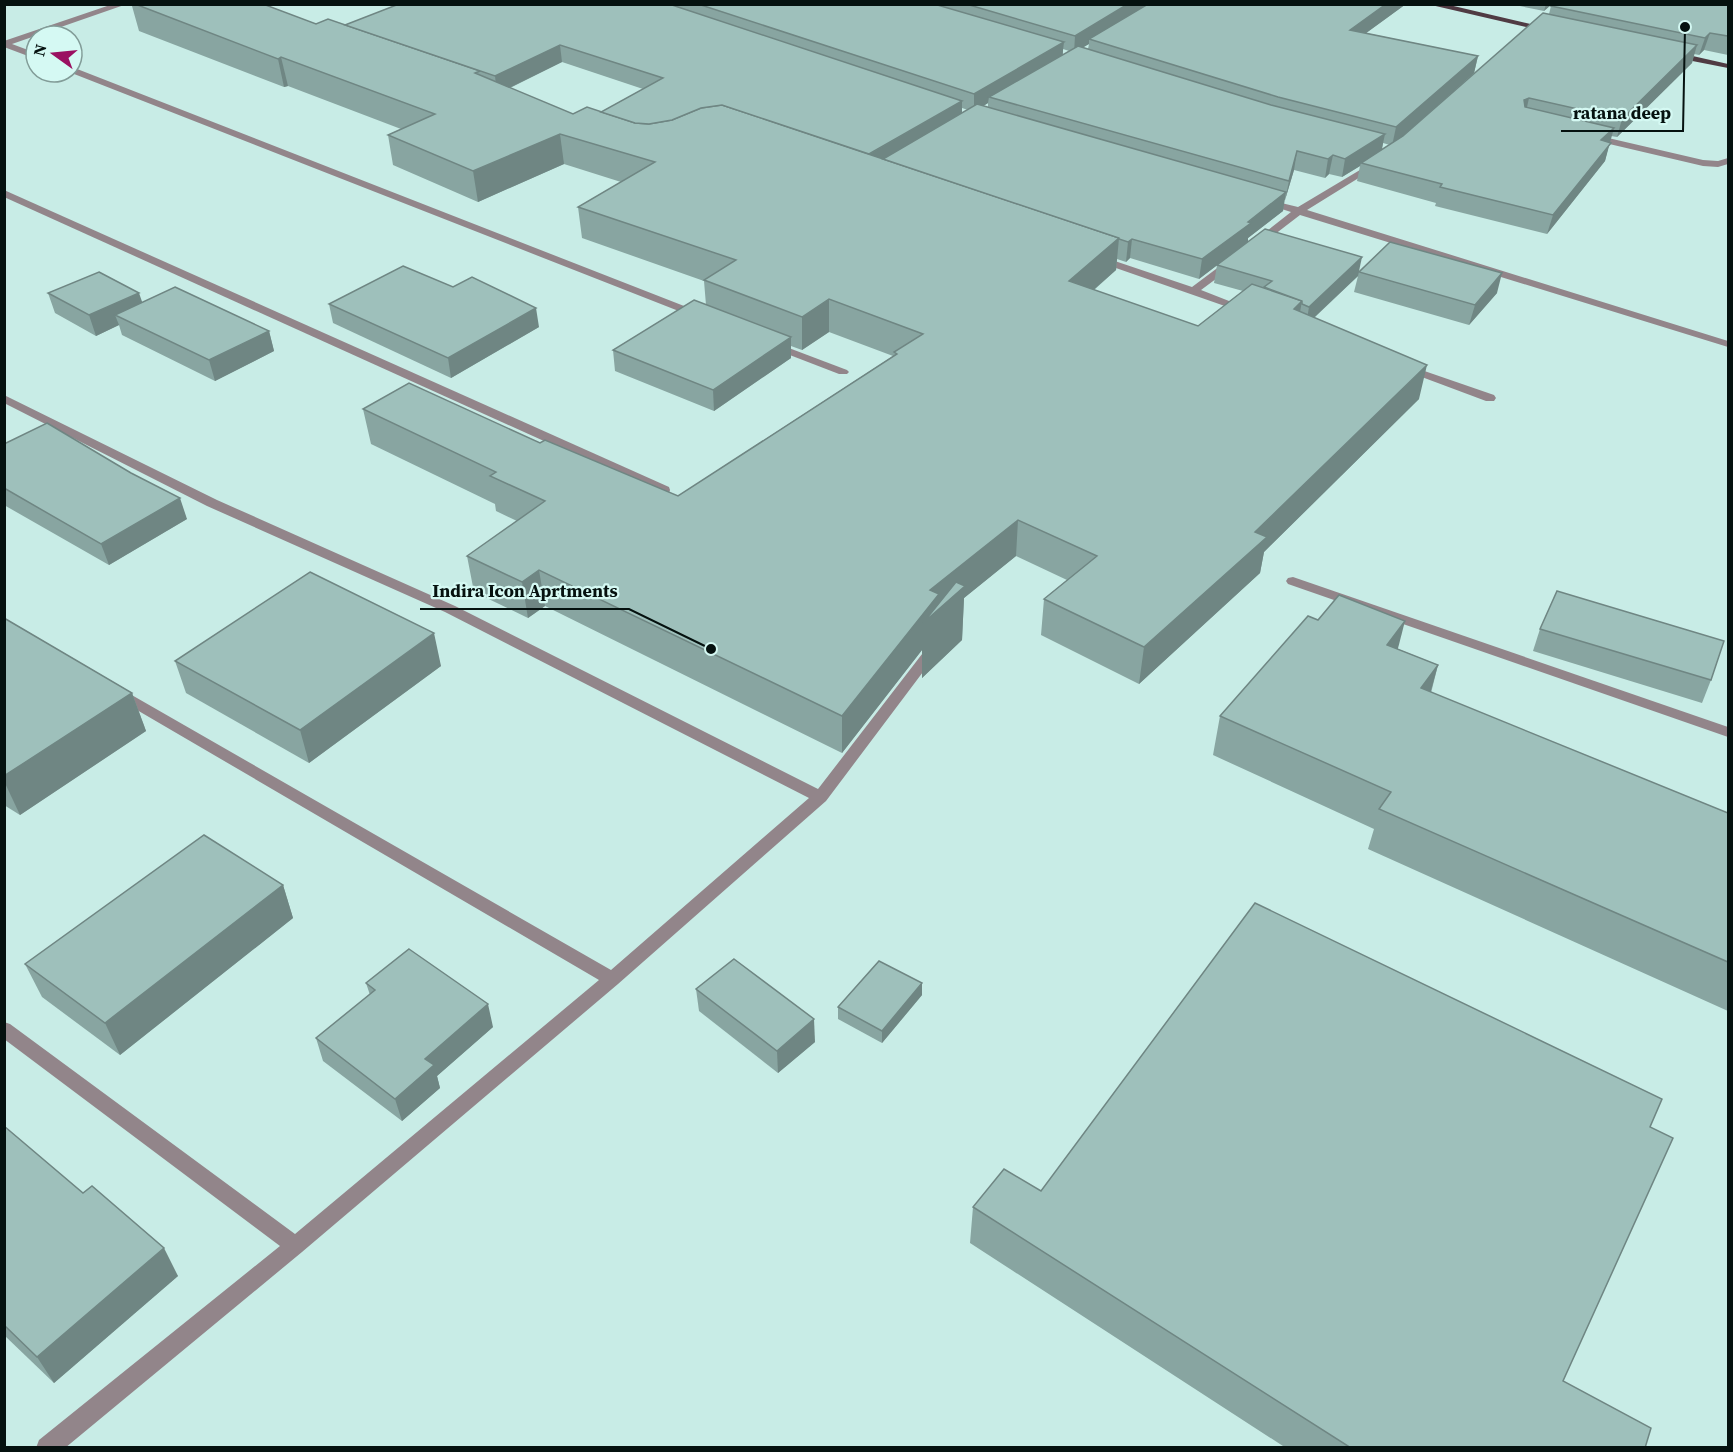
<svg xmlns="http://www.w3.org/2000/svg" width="1733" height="1452" font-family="'Source Serif 4',serif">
<rect width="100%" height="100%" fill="#c8ece6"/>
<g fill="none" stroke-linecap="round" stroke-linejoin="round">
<g fill="#92858a" fill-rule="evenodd">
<polygon points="113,4 127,4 12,44 36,53 36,59 4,47 4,41"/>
<polygon points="72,67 702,313 704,315 702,317 694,317 69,72 72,72"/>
<polygon points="1591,134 1703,160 1718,161 1728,158 1728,164 1718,167 1703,166 1588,139 1588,135"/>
<polygon points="1375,161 1380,164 1378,166 1307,210 1728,341 1728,347 1300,215 1262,244 1253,242 1291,212 1260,202 1260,198 1298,207"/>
<polygon points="4,190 669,487 670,490 669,493 659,493 4,197"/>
<polygon points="1097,255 1192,287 1228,260 1236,260 1236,264 1201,290 1252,310 1246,313 1242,312 1093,260 1093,256"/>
<polygon points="773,342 847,370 849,372 847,374 839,374 769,347 769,343"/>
<polygon points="1407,365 1494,395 1496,398 1494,401 1486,401 1403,370 1401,368"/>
<polygon points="4,395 217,500 455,606 818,789 929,645 939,645 941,648 826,801 618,984 302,1252 65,1448 36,1448 39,1440 280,1246 4,1039 4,1022 10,1024 295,1234 599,980 113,696 111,693 113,690 123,690 611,970 809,798 445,612 207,506 4,403"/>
<polygon points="1293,577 1728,727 1728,737 1288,584 1286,581 1288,578"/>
</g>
<g fill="#503b43" fill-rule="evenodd">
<polygon points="1427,4 1445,4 1552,29 1548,32"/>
<polygon points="1675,52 1728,64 1728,68 1672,57 1672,53"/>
</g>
</g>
<g fill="#88a5a1" fill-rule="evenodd">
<path d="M129 4H263L316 24 345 25 399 4H1406L1366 33 1478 56 1474 73 1402 137 1549 14 1551 6 1728 4V55L1704 50 1699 55 1694 54 1692 63 1617 137 1611 136 1605 161 1547 234 1435 206 1436 203 1357 181 1360 166 1342 177 1329 174 1325 178 1294 170 1285 200H1284L1283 211 1248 238V242L1359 272 1497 293 1469 325 1354 292 1358 276 1314 318 1419 399 1264 552 1260 573 1139 684 1041 635 1044 599 1067 580 1016 556 964 598 962 640 922 678V650L842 753 545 606 528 618 474 592 467 556 517 521 496 511 495 504 371 444 363 409 540 443 678 496 893 356 829 332 802 350 791 346V358L714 411 615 371 613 350 706 305 704 281 582 238 578 207 621 182 564 164 478 202 393 165 388 135 401 129 288 86 284 87 139 31 132 6ZM1089 44 1088 49 1082 47ZM1063 49 1069 51 1063 55ZM562 62 643 89 601 112 573 114 510 88ZM988 103V107L983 106ZM962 108 968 110 962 113ZM1383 143 1390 145 1382 149ZM1130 258 1199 279 1217 265 1214 283 1243 291 1198 326 1094 290 1116 270 1117 259 1126 262Z"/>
<polygon points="1510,4 1552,4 1544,11"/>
<polygon points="48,293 142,302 269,331 274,351 215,381 122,335 119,325 96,336 55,313"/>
<polygon points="329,304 539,327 451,378 333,323"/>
<polygon points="4,444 131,473 187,519 109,565 4,505"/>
<polygon points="4,618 132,693 146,731 20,815 4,805"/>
<polygon points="1540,629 1711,680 1702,703 1533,651"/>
<polygon points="1398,649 1438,665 1431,693 1728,813 1728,1011 1368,849 1374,829 1213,755 1220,716"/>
<polygon points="175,661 441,666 309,763 186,693"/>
<polygon points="283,885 293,918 120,1055 42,997 25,964"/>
<polygon points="366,983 493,1027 437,1076 440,1088 402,1121 323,1061 316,1038 370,995"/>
<polygon points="696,989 815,1042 778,1073 699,1011"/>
<polygon points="922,995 882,1043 838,1019 838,1007"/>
<polygon points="4,1126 178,1276 54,1383 4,1335"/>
<polygon points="1650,1127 1563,1381 1645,1448 1286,1448 970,1243 973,1207 1041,1191"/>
</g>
<g fill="#6f8683">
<polygon points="1128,4 1154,4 1089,39 1089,44 1074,53 1075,36"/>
<polygon points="1386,4 1406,4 1347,47 1350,30"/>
<polygon points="1546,4 1552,4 1544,11"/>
<polygon points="1710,33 1704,50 1699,55 1705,38"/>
<polygon points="1064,42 1062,59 989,97 988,103 974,112 974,94"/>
<polygon points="560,45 562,62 497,94 495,76"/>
<polygon points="1697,45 1692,63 1617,137 1622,119"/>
<polygon points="1478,56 1474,73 1392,146 1396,127"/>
<polygon points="281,57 288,86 284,87 278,59"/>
<polygon points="1529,98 1525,116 1524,100"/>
<polygon points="962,101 962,119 882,160 868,155"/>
<polygon points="1614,128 1605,161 1547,234 1553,215 1601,140"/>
<polygon points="560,134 564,164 478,202 473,171"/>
<polygon points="1385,134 1381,153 1361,163 1360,166 1342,177 1345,159"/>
<polygon points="1297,151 1294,170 1285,200 1289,181"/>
<polygon points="1333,155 1329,174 1325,178 1328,159"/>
<polygon points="1286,192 1283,211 1248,238 1248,242 1199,279 1202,259"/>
<polygon points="1119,238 1116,270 1066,314 1069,281"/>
<polygon points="1132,239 1130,258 1126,262 1128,242"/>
<polygon points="1362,257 1358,276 1306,325 1309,307"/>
<polygon points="1502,273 1497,293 1469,325 1475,305"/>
<polygon points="139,293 146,313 115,315 119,325 96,336 89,315"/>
<polygon points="829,299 829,332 802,350 802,317"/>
<polygon points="1302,301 1296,334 1294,309"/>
<polygon points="536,308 539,327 451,378 448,358"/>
<polygon points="269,331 274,351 215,381 209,360"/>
<polygon points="791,337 791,358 714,411 713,390"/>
<polygon points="1427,365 1419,399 1264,552 1260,573 1139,684 1144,647 1255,532"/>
<polygon points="180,498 187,519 109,565 101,544"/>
<polygon points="1018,520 1016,556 964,598 962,640 922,678 922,650 842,753 842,716 930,590"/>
<polygon points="539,570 545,606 528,618 522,582"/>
<polygon points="1405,621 1395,660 1387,645"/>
<polygon points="434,633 441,666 309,763 300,730"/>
<polygon points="1438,665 1427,705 1421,688"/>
<polygon points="132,693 146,731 20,815 4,781 4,776"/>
<polygon points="283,885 293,918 120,1055 105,1023"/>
<polygon points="922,983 922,995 882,1043 882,1031"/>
<polygon points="488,1004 493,1027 437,1076 440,1088 402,1121 395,1099 425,1059"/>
<polygon points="814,1019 815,1042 778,1073 777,1051"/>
<polygon points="164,1248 178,1276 54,1383 37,1357"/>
</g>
<g fill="#9ec0bb" stroke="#6f8683" stroke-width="1.5">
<polygon points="135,4 263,4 316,24 328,19 480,71 475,73 573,114 587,107 635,123 649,124 672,120 701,108 722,105 1119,238 1069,281 1198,326 1252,284 1302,301 1294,309 1427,365 1255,532 1267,537 1144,647 1044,599 1097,556 1018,520 930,590 939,594 842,716 539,570 522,582 467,556 545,501 490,476 496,472 363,409 409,383 540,443 545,440 678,496 897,354 894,352 923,334 829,299 802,317 704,280 736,260 578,207 655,162 560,134 473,171 388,135 435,114 281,57 278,59"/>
<polygon points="399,4 669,4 962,101 869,154 722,105 701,108 672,120 649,124 635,123 601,112 663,78 560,45 495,76 345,25"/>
<polygon points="698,4 934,4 1064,42 974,94"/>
<polygon points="966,4 1128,4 1075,36"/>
<polygon points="1148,4 1386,4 1350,30 1478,56 1396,127 1278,97 1089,39"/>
<polygon points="1553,4 1728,4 1728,36 1710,33 1705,38 1551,6"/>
<polygon points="1543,13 1697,45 1622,119 1529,98 1524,100 1525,107 1614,128 1601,140 1611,143 1553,215 1440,187 1442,184 1361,163 1403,136"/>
<polygon points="1078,46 1271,105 1385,134 1345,159 1333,155 1328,159 1297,151 1289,181 989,97"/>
<polygon points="977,104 1286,192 1248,222 1251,223 1202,259 1132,239 1128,242 1119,239 1119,238 883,159"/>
<polygon points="1265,229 1362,257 1309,307 1302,304 1302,301 1264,287 1272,281 1217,265"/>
<polygon points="1390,242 1502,273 1475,305 1359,272"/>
<polygon points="403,266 453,287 472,277 536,308 448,358 329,304"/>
<polygon points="99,272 139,293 89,315 48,293"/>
<polygon points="175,287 269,331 209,360 115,315"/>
<polygon points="694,300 791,337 713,390 613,350"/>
<polygon points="47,423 131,473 180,498 101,544 4,488 4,444"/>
<polygon points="310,572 434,633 300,730 175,661"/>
<polygon points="956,582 965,586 923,623"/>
<polygon points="1557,591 1724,641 1711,680 1540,629"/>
<polygon points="1339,595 1405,621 1387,645 1438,665 1421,688 1728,813 1728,962 1379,809 1391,792 1220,716 1308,616 1318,620"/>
<polygon points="4,618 132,693 4,776"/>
<polygon points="204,835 283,885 105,1023 25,964"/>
<polygon points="1255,903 1662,1099 1650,1127 1673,1138 1563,1381 1651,1428 1645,1448 1351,1448 973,1207 1004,1169 1041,1191"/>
<polygon points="409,949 488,1004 425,1059 434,1065 395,1099 316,1038 375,990 366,983"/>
<polygon points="734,959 814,1019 777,1051 696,989"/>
<polygon points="879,961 922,983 882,1031 838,1007"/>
<polygon points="4,1126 83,1193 92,1186 164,1248 37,1357 4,1325"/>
</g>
<path fill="none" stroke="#05110f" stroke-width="2" d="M1685 27L1683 131H1561M711 649L629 609H420"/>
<g fill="#05110f" stroke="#d5f9f3" stroke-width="2">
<circle cx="1685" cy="27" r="6"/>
<circle cx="711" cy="649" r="6"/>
</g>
<g font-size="18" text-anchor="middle" font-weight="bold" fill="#05110f" stroke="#d5f9f3" stroke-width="4.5" stroke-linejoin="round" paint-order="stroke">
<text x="1622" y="119">ratana deep</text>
<text x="525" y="597">Indira Icon Aprtments</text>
</g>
<rect width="1733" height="1452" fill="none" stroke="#05110f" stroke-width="12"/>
<g transform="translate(54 54) rotate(285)"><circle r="28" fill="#d5f9f3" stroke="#829c98" stroke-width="1.5"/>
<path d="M0-4.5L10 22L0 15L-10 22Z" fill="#9a1061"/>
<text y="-9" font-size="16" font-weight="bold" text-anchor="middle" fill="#05110f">N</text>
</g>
</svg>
